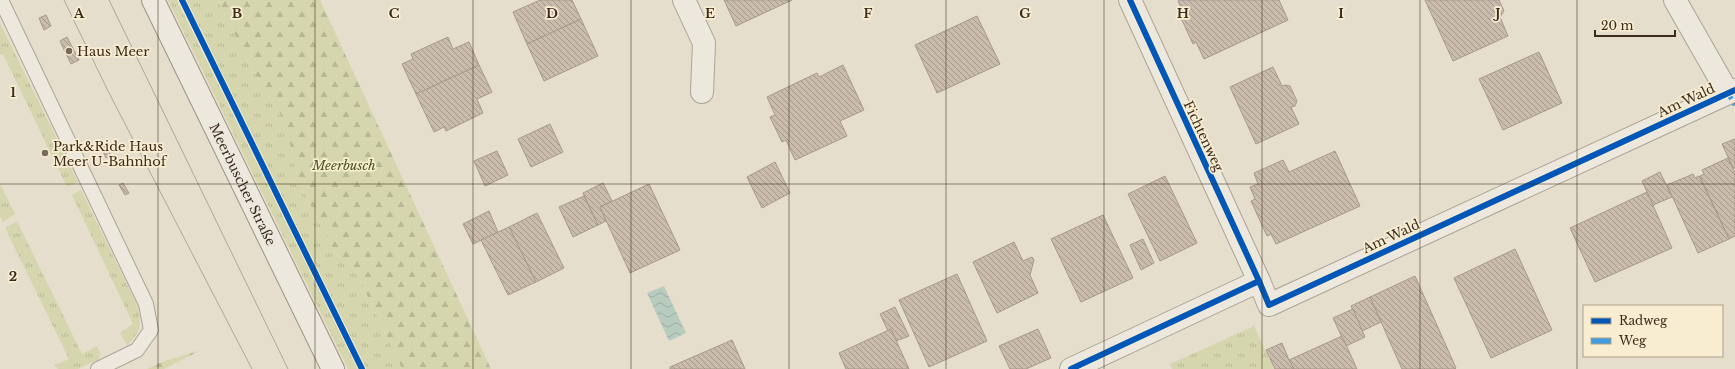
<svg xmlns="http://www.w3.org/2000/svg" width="1735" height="369" font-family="'Libre Baskerville',serif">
<defs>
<pattern id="grass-tufts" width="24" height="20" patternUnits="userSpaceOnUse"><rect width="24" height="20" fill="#d5d6ad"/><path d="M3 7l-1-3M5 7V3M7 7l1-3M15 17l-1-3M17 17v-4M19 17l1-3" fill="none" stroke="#b8b894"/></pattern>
<pattern id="forest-firs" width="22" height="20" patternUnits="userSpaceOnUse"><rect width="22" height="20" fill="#d5d6ad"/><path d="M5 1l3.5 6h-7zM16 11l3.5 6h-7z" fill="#b8b894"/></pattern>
<pattern id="water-waves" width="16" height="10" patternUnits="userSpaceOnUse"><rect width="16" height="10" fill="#b8cbbf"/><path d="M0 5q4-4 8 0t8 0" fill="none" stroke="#9faea4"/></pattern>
<pattern id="building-back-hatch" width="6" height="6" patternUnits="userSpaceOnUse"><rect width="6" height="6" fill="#cabcac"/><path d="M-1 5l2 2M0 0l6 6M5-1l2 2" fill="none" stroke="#a5998b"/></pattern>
</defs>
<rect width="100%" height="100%" fill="#e6decc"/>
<g fill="url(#grass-tufts)">
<polygon points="168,0 177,0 358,369 348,369"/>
<polygon points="186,0 218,0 250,66 286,123 298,181 337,256 354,267 402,369 366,369"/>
<polygon points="0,23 78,182 67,187 3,54 0,55"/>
<polygon points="0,184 15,214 3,222 0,216"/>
<path d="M81 190 138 307C141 326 142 331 127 345L120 333 133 324 72 195Z"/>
<polygon points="17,221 82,354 97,346 100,353 99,359 78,369 58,369 55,365 69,359 5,228"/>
<polygon points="1254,326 1274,369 1172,369 1170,364"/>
</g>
<g fill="url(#forest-firs)">
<polygon points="218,0 320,0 491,369 402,369 354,267 337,256 298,181 286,123 250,66"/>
<polygon points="201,350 164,369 147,369 162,362"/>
</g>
<polygon fill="url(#water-waves)" points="664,286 686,333 669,341 647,293"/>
<g fill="url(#building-back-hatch)" stroke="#a6998b">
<polygon points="540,0 572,0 581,19 527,44 513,12"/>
<polygon points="724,0 792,0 736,26"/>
<polygon points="1180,0 1279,0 1288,20 1204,59 1196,42 1193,44 1181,18 1185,16 1178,1"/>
<polygon points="1425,0 1499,0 1504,11 1500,17 1508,36 1453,61"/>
<polygon points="46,15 51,26 44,30 39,18"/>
<polygon points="977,16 1000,64 937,93 915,45"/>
<polygon points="581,19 598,56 544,81 527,44"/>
<polygon points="67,37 79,60 71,64 60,41"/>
<polygon points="448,37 453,49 469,42 479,65 416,94 402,64 413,59 411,54"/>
<polygon points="1539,52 1562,103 1503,130 1479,79"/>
<polygon points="479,65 492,92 477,99 483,113 446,131 444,127 434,132 416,94"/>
<polygon points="843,65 864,110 840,121 847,136 795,160 786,140 782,142 770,117 775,115 767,97 817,73 819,77"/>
<polygon points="1273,67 1282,86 1286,85 1290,86 1297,101 1295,106 1291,107 1299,124 1256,144 1230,87"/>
<polygon points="550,124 563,152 531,167 518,139"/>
<polygon points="1735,139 1735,168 1733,168 1722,144"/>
<polygon points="105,143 111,156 106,158 100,145"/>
<polygon points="497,151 508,175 485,186 474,161"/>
<polygon points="1335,151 1360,206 1276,244 1271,234 1267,236 1251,201 1255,199 1250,187 1258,184 1254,173 1283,160 1289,172"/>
<polygon points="1728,158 1735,173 1735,236 1729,239 1700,176 1704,174 1702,170"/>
<polygon points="775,162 790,193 762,208 747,177"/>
<polygon points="1660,172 1672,197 1653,205 1642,181"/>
<polygon points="1693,174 1695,178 1699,176 1729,239 1698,253 1667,185"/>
<polygon points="1165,176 1197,243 1160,261 1128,194"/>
<polygon points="123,183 129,193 125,195 119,185"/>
<polygon points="603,183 612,201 600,207 606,221 598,225 583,193"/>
<polygon points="649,184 680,250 630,273 600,207"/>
<polygon points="1647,192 1672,248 1595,282 1570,228"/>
<polygon points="584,196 598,225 573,237 559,207"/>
<polygon points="489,211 498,232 473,244 463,224"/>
<polygon points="537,213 564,268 536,282 509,227"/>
<polygon points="1103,215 1133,278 1081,302 1051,239"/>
<polygon points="509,227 536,282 508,295 481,240"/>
<polygon points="1143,239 1154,263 1141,270 1130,245"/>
<polygon points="1014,242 1023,261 1032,257 1034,260 1030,275 1038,293 997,313 973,262"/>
<polygon points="1515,249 1552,330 1491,358 1454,278"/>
<polygon points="957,274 987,341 929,367 899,300"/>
<polygon points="1415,276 1456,368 1455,369 1402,369 1370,297"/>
<polygon points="1370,297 1381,322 1362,331 1351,306"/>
<polygon points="895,307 909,336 896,341 891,329 888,331 880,314"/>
<polygon points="1353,309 1365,337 1346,346 1333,318"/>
<polygon points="891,329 909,369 846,369 839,353"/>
<polygon points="1038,329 1051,358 1026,369 1010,369 999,346"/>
<polygon points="1342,336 1357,369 1294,369 1289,360"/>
<polygon points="732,340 745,369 670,369 670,367"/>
<polygon points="1282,343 1289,360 1294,369 1275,369 1266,350"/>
</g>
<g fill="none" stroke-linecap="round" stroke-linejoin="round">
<g stroke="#aba395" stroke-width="16">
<polyline id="service" points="1,0 146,304 151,330 137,350 98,369"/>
</g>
<g stroke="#aba395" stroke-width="24">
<g id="minor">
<polyline points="684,0 704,43 702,92"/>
<polyline points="1130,0 1259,281"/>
<polyline points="1675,0 1728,93"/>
<polyline points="1071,369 1259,281 1269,305 1735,90"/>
</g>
</g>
<g stroke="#9a9285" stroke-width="24">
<g id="secondary">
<path id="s1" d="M153 0 333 369"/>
</g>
</g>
<use href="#service" stroke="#ede8de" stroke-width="14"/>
<use href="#minor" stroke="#ede8de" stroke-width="22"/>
<use href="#secondary" stroke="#ede8de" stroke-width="22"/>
<g stroke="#aca89e" stroke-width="1">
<polyline points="64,0 108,91 252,369"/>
<polyline points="109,0 288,369"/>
</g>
<polyline stroke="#3e9cdf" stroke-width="5" stroke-dasharray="10 5" stroke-linecap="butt" points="1725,94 1728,93 1735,105"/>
<g stroke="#f8edd1" stroke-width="8">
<g id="cycleway">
<polyline points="182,0 362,369"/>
<polyline points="1130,0 1259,281"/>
<polyline points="1071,369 1259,281 1269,305 1735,90"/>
</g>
</g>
<use href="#cycleway" stroke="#0057b8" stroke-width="6"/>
</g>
<path fill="none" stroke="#3a2b1c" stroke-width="1" stroke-opacity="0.55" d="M158 0V369M315 0V369M473 0V369M631 0V369M789 0V369M946 0V369M1104 0V369M1262 0V369M1420 0V369M1577 0V369M0 184H1735"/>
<g fill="#766a5a" stroke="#f8edd1" stroke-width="1.5">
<circle cx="69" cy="51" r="4"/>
<circle cx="45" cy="153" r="4"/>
</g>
<g text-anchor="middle" stroke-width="3.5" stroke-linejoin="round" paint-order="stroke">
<g font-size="13" fill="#3a2b1c" stroke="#f8edd1" text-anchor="start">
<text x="77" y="56">Haus Meer</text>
<text x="53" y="151">Park&amp;Ride Haus<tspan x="53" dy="15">Meer U-Bahnhof</tspan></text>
</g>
<g font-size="13" fill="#3a2b1c" stroke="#f8edd1">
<text transform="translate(1686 100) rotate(-25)" y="5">Am Wald</text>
<text transform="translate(1204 136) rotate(65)" y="5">Fichtenweg</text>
<text dy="5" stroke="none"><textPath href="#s1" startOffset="205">Meerbuscher Straße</textPath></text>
<text transform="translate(1391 236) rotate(-25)" y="5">Am Wald</text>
</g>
<g font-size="13" font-style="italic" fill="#495822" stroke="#f8edd1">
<text x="344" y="170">Meerbusch</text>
</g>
</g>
<g font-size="13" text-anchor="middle" font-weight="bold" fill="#3a2b1c" stroke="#f8edd1" stroke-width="3.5" stroke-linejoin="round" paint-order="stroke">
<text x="79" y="18">A</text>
<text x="237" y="18">B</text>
<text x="394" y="18">C</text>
<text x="552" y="18">D</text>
<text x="710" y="18">E</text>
<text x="868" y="18">F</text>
<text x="1025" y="18">G</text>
<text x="1183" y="18">H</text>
<text x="1341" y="18">I</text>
<text x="1498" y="18">J</text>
<text x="13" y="97">1</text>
<text x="13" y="281">2</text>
</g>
<rect x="1583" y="305" width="140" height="52" fill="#f8edd1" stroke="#ac9f89"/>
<rect x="1591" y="318" width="20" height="6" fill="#0057b8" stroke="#ac9f89"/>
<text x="1619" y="325" font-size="12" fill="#3a2b1c">Radweg</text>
<rect x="1591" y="338" width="20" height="6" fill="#3e9cdf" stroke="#ac9f89"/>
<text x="1619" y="345" font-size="12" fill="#3a2b1c">Weg</text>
<path d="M1595 30v6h80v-6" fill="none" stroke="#3a2b1c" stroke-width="2"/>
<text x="1601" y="30" font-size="12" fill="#3a2b1c" stroke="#f8edd1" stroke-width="3" paint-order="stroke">20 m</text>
</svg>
